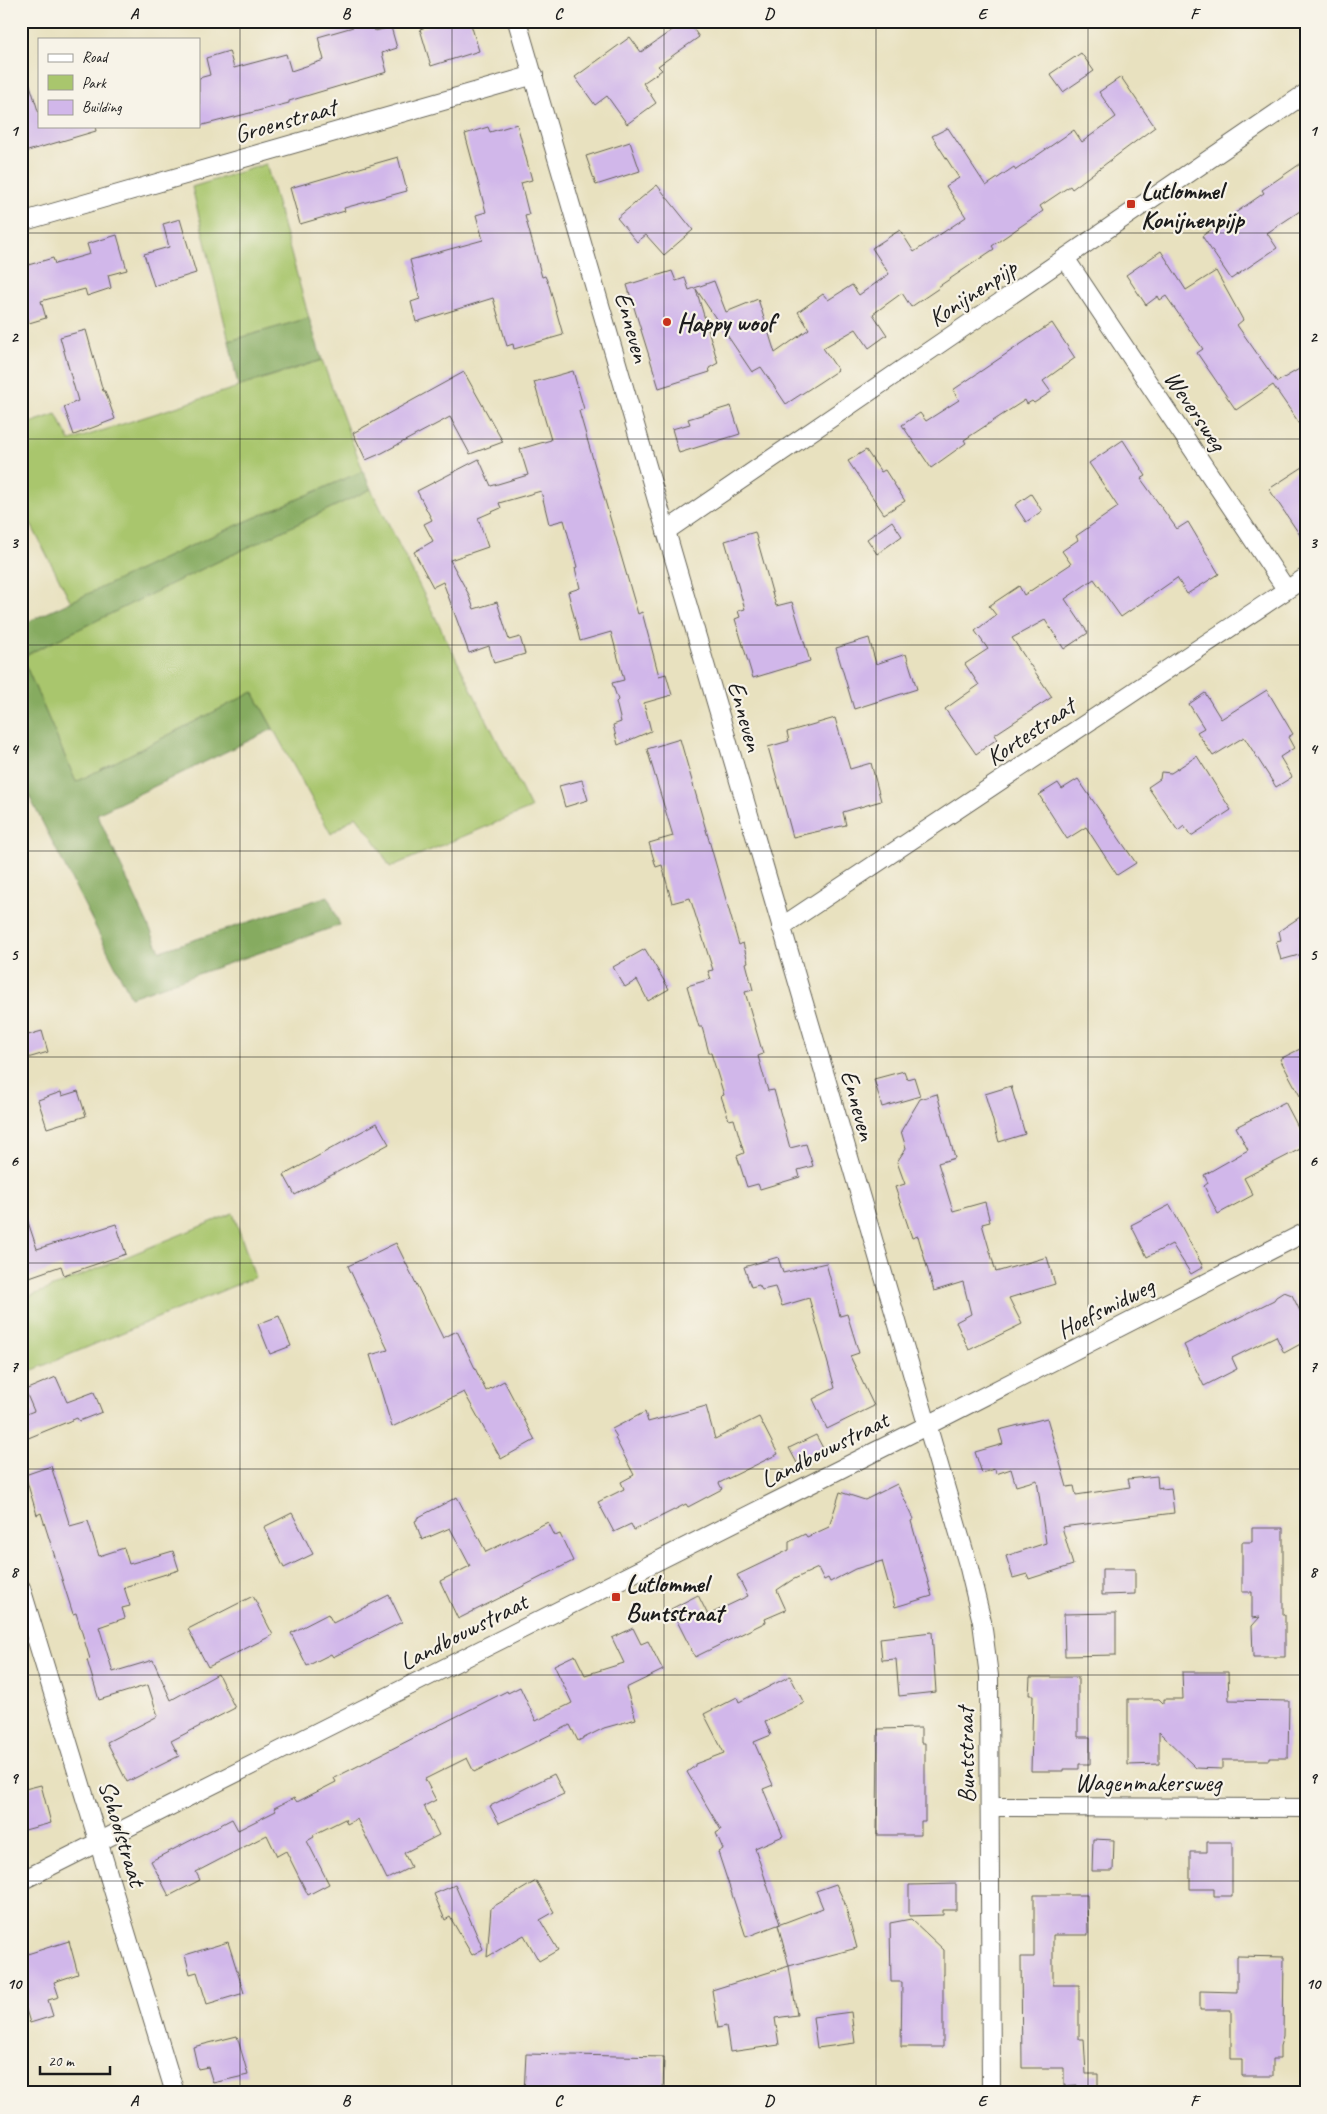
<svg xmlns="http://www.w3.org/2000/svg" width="1327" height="2114" font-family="Caveat,sans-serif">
<rect width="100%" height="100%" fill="#f7f3e8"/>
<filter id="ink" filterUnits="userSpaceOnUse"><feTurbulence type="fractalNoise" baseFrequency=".02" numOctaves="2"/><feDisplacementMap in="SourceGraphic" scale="10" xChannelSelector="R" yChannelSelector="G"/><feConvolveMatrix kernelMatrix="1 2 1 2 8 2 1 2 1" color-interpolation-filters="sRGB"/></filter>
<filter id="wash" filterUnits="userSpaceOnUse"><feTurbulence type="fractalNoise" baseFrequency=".0096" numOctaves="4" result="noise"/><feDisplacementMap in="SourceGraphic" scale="20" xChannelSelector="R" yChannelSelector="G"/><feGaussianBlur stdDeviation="1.12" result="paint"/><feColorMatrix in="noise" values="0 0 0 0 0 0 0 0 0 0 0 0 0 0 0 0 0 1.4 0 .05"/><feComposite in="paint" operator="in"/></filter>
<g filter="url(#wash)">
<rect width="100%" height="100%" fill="#e8e1bf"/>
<g fill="#a9c66d" stroke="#627144">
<polygon points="266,164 309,318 229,341 192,187"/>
<polygon points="322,360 363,471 210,537 71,602 21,505 21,426 56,414 70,441"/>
<polygon points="371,489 531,808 390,867 375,841 356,816 331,834 253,692 76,782 22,657 196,572"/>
<polygon points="233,1213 255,1277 21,1375 21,1300"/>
</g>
<g fill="#86ab60" stroke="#51643e">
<polygon points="309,318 322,360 238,386 229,341"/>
<polygon points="363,471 371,489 196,572 22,657 76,782 253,692 273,729 97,814 160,951 328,896 340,925 131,997 21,780 21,625 210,537"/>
</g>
<g id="blocks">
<g fill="#d1b7ea">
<polygon points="351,21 372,21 375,31 391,27 397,48 382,53 387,72 289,101 289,103 199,126 199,78 210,75 206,58 229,51 234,68 286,54 291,71 324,60 318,37 353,27"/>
<polygon points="444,21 470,21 479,51 431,66 420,29"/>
<polygon points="685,21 688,21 699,37 658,66 662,70 643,83 656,103 627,124 607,96 595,105 575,77 630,37 641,52"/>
<polygon points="1081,53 1094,71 1063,92 1050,74"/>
<polygon points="26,72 39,114 39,126 95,126 96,131 21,153 21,73"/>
<polygon points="1121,77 1155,127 1072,189 1070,186 1040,206 1043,211 992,246 994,249 938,287 939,288 911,307 902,293 873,314 887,335 869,348 856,329 823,348 838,370 820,382 786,404 761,367 752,372 696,289 718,363 709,368 710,372 659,388 627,285 672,271 676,281 685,278 689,290 714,281 726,312 758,299 775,353 809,329 798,312 823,294 828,300 852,285 859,295 889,274 872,248 900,230 914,252 966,217 946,186 959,178 932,136 948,128 986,186 1014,167 1016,170 1074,130 1082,142 1116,117 1099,92"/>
<polygon points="517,124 532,180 521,183 529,215 525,216 542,277 545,276 549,285 563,335 514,349 513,344 507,346 493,298 416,322 411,302 420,299 410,260 483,240 476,215 486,212 465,134 488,127 490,132"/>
<polygon points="630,142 640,171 596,185 586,156"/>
<polygon points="398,157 407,191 344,208 345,211 300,224 290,188"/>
<polygon points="1306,160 1306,207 1267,233 1277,248 1231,279 1202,236 1264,193 1262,190"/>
<polygon points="657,185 693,230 664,255 646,235 637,242 617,218"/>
<polygon points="180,219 196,273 154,286 144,254 169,247 163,224"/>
<polygon points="117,235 127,270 108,275 111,288 87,296 85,289 41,301 46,318 29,323 21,296 21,267 53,258 55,264 90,254 87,244"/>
<polygon points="1161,251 1186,290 1216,271 1243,320 1237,325 1277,382 1306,365 1306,433 1273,385 1236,410 1197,353 1203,349 1166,296 1160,300 1158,296 1146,305 1126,275"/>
<polygon points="1052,323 1075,358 1043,381 1051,392 1034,403 1032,401 1027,404 1025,400 964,440 966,443 931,468 902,425 920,413 926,421 959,400 953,390"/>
<polygon points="86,330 103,391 105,391 115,419 74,435 64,407 78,401 60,337"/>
<polygon points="573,371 584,409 579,411 638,614 642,612 659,676 666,674 672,695 644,703 651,731 618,745 613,725 621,722 616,702 618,700 612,683 624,680 611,632 580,641 568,592 580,588 575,568 577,567 564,520 549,524 541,491 499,503 501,508 478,518 488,547 450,560 468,593 474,609 497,602 509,640 520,637 525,654 494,663 489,646 469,653 443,582 433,587 414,552 433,541 424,524 432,520 417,491 479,459 491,486 528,475 520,449 551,440 534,382"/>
<polygon points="464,372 503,442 470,454 450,417 382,453 366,460 353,433"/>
<polygon points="731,406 740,434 679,453 672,429 690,424 688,419"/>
<polygon points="1123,440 1146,476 1141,479 1177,529 1188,522 1219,574 1187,594 1177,578 1121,617 1094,579 1065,599 1088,633 1064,649 1045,620 1012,638 1052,697 994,735 997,739 976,754 945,709 979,685 965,664 988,649 975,631 996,615 989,606 1019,586 1024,595 1071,564 1062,551 1078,540 1076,536 1118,507 1089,463"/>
<polygon points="866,450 881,472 885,470 905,501 884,514 848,461"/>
<polygon points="1306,465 1306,544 1269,489"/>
<polygon points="1031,494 1042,511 1026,522 1015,505"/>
<polygon points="892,521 902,536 877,554 867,539"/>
<polygon points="755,532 776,606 792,602 810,661 753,678 735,619 740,617 738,611 745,609 725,541"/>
<polygon points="869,638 876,664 906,654 917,689 854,709 836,648"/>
<polygon points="1267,690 1293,734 1288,737 1294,748 1280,757 1292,777 1276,787 1244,737 1213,756 1197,732 1204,728 1189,704 1205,693 1221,719"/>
<polygon points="835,718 850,769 871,763 881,801 843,812 846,825 793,837 768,747 789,741 787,732"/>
<polygon points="680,739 739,945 743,943 748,962 746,963 753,990 745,992 763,1054 758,1056 768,1091 774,1090 790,1148 806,1144 813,1166 798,1170 800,1177 760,1189 758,1184 747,1187 737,1156 744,1153 734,1119 729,1120 721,1096 724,1095 711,1053 709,1053 702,1027 699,1027 687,986 711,979 708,971 713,970 690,898 672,903 662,865 656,867 649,843 673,836 647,749"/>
<polygon points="1197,756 1231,810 1191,836 1184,826 1178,831 1148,787 1160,779 1161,772 1171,773"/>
<polygon points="1078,779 1136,863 1117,875 1086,827 1067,839 1039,795 1058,783 1062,789"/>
<polygon points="582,780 588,800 565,807 559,786"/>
<polygon points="1306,913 1306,953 1281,960 1276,941 1281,940 1279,931"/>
<polygon points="645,949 669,989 648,1001 637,980 625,987 613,967"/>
<polygon points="42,1031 48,1052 21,1060 21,1037"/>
<polygon points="1306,1046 1306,1107 1280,1059"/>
<polygon points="904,1071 907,1079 914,1077 920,1096 882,1107 874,1079"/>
<polygon points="1011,1086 1025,1134 999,1142 985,1094"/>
<polygon points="78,1091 86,1116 47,1128 38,1100 61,1092 62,1096"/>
<polygon points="937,1094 955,1158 938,1163 953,1211 985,1202 990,1222 982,1224 996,1272 1047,1257 1055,1284 1009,1298 1022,1324 969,1350 956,1322 971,1314 963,1282 934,1291 918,1236 912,1238 895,1187 905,1184 897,1162 906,1148 901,1131 920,1099"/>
<polygon points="1285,1102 1306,1142 1306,1146 1244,1178 1253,1195 1218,1214 1204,1186 1208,1183 1204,1175 1248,1150 1236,1127"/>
<polygon points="377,1123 389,1144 295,1195 284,1175"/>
<polygon points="1170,1205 1203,1267 1191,1274 1172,1244 1147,1257 1131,1225"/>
<polygon points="21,1213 25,1213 37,1249 116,1224 126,1254 64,1275 61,1266 21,1280"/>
<polygon points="396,1243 443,1338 457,1331 486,1391 504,1381 535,1440 501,1459 464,1392 392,1427 370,1355 388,1350 348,1266"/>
<polygon points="778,1257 783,1273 826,1263 840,1316 847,1314 859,1353 850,1356 874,1406 827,1429 813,1399 835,1388 809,1298 782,1306 775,1287 762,1290 759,1285 751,1287 744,1267"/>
<polygon points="1284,1292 1292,1295 1306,1323 1306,1341 1284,1353 1276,1336 1232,1358 1237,1369 1204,1386 1184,1345 1274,1300 1276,1297"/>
<polygon points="279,1316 291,1346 270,1354 258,1324"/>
<polygon points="56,1377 67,1402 94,1392 102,1412 79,1421 77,1418 21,1441 21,1416 34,1411 25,1390"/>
<polygon points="706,1406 715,1439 759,1417 778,1454 719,1483 722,1489 688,1507 686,1504 634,1530 631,1524 614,1532 598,1502 624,1489 621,1482 634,1475 615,1438 617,1437 612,1429 645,1412 648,1422"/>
<polygon points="1047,1418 1067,1487 1074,1486 1076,1495 1130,1487 1128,1479 1157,1476 1158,1488 1162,1487 1162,1489 1171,1488 1174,1513 1062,1527 1073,1565 1029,1579 1027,1574 1013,1578 1006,1556 1046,1543 1037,1480 1016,1486 1011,1469 996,1474 995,1469 982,1473 975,1452 1003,1444 999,1430"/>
<polygon points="816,1435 825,1452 798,1465 789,1448"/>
<polygon points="51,1466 70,1526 88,1521 99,1556 124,1548 129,1564 173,1551 179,1570 124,1587 130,1606 122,1608 125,1618 99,1627 113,1672 153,1660 171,1700 218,1674 235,1708 171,1741 179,1756 127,1782 107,1742 158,1716 148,1685 99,1700 87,1660 90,1659 76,1613 73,1614 41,1513 37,1515 25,1475"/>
<polygon points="897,1484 914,1519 911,1521 932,1596 895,1607 882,1561 855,1569 830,1582 828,1578 824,1580 818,1568 792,1580 777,1590 786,1610 765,1619 766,1622 695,1657 671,1609 698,1595 708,1615 748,1596 737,1575 789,1550 789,1542 805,1534 807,1537 829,1527 840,1492 865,1500"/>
<polygon points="457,1497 486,1552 548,1522 555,1536 560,1534 573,1561 458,1619 440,1581 470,1566 450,1528 422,1540 415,1521 417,1520 417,1518"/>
<polygon points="292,1513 313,1554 284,1568 264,1527"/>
<polygon points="1252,1528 1283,1528 1283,1615 1285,1615 1285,1657 1253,1657 1252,1626 1260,1617 1252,1618 1252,1592 1242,1592 1242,1542 1252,1542"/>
<polygon points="1102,1569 1135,1569 1135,1594 1102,1595"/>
<polygon points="389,1595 402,1622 333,1657 331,1654 307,1666 291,1633 328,1614 333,1623"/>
<polygon points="253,1596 273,1635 208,1667 188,1629"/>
<polygon points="1116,1613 1116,1655 1065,1656 1064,1614"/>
<polygon points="633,1628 641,1644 648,1641 663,1670 626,1688 636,1719 604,1728 578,1741 570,1725 474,1772 467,1758 425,1779 436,1800 424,1806 439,1835 404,1853 411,1867 387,1879 357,1819 347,1824 345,1819 313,1835 314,1837 307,1841 329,1884 308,1895 286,1851 277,1856 267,1835 196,1872 200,1880 169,1896 151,1861 232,1819 238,1830 276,1811 274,1808 294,1798 297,1802 336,1782 334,1778 507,1691 508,1693 520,1687 536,1721 572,1703 554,1665 575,1655 585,1675 624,1663 612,1638"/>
<polygon points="932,1632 936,1692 899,1696 896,1659 882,1660 880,1638"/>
<polygon points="1182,1672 1228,1672 1229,1700 1289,1701 1288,1758 1269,1758 1269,1760 1222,1760 1222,1769 1196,1768 1159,1732 1159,1764 1128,1765 1128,1699 1159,1699 1164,1704 1164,1699 1183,1699"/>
<polygon points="790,1676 804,1703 765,1721 771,1735 754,1742 773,1785 763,1789 783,1836 755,1848 780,1924 746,1937 718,1852 723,1849 716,1833 721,1830 687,1772 695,1766 695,1764 724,1753 704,1714 737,1697 739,1702"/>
<polygon points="1030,1677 1078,1677 1078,1737 1090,1737 1090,1764 1079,1764 1079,1769 1063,1769 1063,1771 1031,1771 1033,1695 1029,1695"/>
<polygon points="921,1728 921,1743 925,1743 925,1821 921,1821 921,1835 877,1835 878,1729"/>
<polygon points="554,1774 564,1794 499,1823 490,1806"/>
<polygon points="41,1785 51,1823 21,1831 21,1790"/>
<polygon points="1093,1839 1114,1840 1113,1871 1092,1871"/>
<polygon points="1207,1842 1232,1842 1232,1896 1214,1896 1214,1889 1190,1889 1190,1852 1207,1852"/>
<polygon points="536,1881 554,1912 540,1920 558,1950 539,1961 524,1935 487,1957 491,1908"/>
<polygon points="836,1884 844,1901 857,1948 789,1966 778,1925 823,1908 816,1891"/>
<polygon points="956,1884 956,1910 943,1910 943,1915 909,1916 909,1885"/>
<polygon points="455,1885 483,1949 472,1955 450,1917 445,1920 434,1894"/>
<polygon points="1034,1895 1087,1895 1088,1935 1053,1935 1053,1985 1079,1985 1079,2039 1084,2039 1086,2074 1098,2074 1098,2093 1077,2093 1077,2085 1064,2086 1064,2068 1022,2068 1021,1957 1034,1957"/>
<polygon points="911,1919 944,1950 944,1975 943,1975 943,2047 901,2047 902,1982 891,1982 890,1923"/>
<polygon points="69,1941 78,1974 54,1982 59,1997 48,2000 53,2016 30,2023 21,1993 21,1956"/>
<polygon points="228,1942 244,1993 207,2004 197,1972 190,1974 185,1955"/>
<polygon points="1237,1956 1284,1957 1283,2036 1280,2046 1280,2059 1273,2059 1273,2076 1242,2076 1242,2059 1231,2059 1231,2010 1200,2010 1200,1991 1237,1992"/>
<polygon points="789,1966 797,2015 775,2018 779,2045 730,2052 726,2026 718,2028 712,1990"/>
<polygon points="851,2012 855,2043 817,2048 813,2017"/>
<polygon points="237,2036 248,2075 213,2083 208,2067 198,2069 193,2047"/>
<polygon points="526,2054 664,2057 663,2093 524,2093"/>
</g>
</g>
</g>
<g filter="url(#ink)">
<use href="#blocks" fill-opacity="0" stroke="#636155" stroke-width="1"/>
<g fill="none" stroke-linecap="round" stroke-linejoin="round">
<g stroke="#636155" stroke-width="20">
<g id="street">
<polyline points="517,21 969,1568 982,1622 989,1676 991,2093"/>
<polyline points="21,222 534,75"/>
<polyline points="1065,258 1286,589"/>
<polyline points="666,531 1306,93"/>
<polyline points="781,927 1306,577"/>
<polyline points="21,1588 175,2093"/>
<polyline points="991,1807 1306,1808"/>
<polyline points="21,1881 926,1426 1306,1232"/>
</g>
</g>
<use href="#street" stroke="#fff" stroke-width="18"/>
</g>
</g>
<path fill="none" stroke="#1c1c1c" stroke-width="1" stroke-opacity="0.55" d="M240 21V2093M452 21V2093M664 21V2093M876 21V2093M1088 21V2093M21 233H1306M21 439H1306M21 645H1306M21 851H1306M21 1057H1306M21 1263H1306M21 1469H1306M21 1675H1306M21 1881H1306"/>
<g fill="#c8321e" stroke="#f7f3e8" stroke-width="2">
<rect x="1126" y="199" width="10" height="10" rx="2.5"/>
<circle cx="667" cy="322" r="5"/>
<rect x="611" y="1592" width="10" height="10" rx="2.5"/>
</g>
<g text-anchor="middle" stroke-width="4.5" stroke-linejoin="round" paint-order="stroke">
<g font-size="25" fill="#1c1c1c" stroke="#f7f3e8">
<text transform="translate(285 120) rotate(-16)" y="9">Groenstraat</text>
<text transform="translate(972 292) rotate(-34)" y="9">Konijnenpijp</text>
<text transform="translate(633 327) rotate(74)" y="9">Enneven</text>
<text transform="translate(1196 410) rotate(56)" y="9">Weversweg</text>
<text transform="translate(746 716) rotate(74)" y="9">Enneven</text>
<text transform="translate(1030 731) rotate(-34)" y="9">Kortestraat</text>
<text transform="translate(859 1105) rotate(74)" y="9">Enneven</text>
<text transform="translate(1105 1307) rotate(-27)" y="9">Hoefsmidweg</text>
<text transform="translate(824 1449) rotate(-27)" y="9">Landbouwstraat</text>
<text transform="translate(463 1631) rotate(-27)" y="9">Landbouwstraat</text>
<text transform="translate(965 1755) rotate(-91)" y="9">Buntstraat</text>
<text x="1148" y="1791">Wagenmakersweg</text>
<text transform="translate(123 1833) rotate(73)" y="9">Schoolstraat</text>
</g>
<g font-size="25" font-weight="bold" fill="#1c1c1c" stroke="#f7f3e8" text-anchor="start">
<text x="1141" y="199">Lutlommel<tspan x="1141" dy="29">Konijnenpijp</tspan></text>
<text x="677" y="331">Happy woof</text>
<text x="626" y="1592">Lutlommel<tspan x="626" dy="29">Buntstraat</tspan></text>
</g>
</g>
<rect width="1327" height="2114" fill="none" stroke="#f7f3e8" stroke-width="55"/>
<rect x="38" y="38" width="162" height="90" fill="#f7f3e8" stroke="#9f9d96"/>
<rect x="48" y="54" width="25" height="8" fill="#ffffff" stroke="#9f9d96"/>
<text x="82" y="62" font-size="15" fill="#1c1c1c">Road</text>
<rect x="48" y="75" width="25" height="15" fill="#a9c66d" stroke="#9f9d96"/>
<text x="82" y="88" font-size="15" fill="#1c1c1c">Park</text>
<rect x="48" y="100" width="25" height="15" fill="#d1b7ea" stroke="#9f9d96"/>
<text x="82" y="112" font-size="15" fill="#1c1c1c">Building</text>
<path d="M40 2066v8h70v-8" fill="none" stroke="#1c1c1c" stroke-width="2.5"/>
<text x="48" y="2066" font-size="15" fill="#1c1c1c" stroke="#f7f3e8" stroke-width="4" paint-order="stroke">20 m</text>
<rect x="28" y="28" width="1272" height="2058" fill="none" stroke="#1c1c1c" stroke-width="2"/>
<g font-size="16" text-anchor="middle" font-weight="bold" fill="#1c1c1c">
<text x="134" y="19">A</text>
<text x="346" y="19">B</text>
<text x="558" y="19">C</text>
<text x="769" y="19">D</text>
<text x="982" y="19">E</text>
<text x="1194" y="19">F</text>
<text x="14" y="136">1</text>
<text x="1313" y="136">1</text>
<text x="14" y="342">2</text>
<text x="1313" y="342">2</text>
<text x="14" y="548">3</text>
<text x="1313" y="548">3</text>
<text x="14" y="754">4</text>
<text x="1313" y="754">4</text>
<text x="14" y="960">5</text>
<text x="1313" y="960">5</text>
<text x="14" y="1166">6</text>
<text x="1313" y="1166">6</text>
<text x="14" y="1372">7</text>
<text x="1313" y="1372">7</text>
<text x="14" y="1577">8</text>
<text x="1313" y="1577">8</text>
<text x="14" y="1783">9</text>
<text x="1313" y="1783">9</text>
<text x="14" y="1989">10</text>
<text x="1313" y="1989">10</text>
<text x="134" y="2106">A</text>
<text x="346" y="2106">B</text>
<text x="558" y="2106">C</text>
<text x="769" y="2106">D</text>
<text x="982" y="2106">E</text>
<text x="1194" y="2106">F</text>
</g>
</svg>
